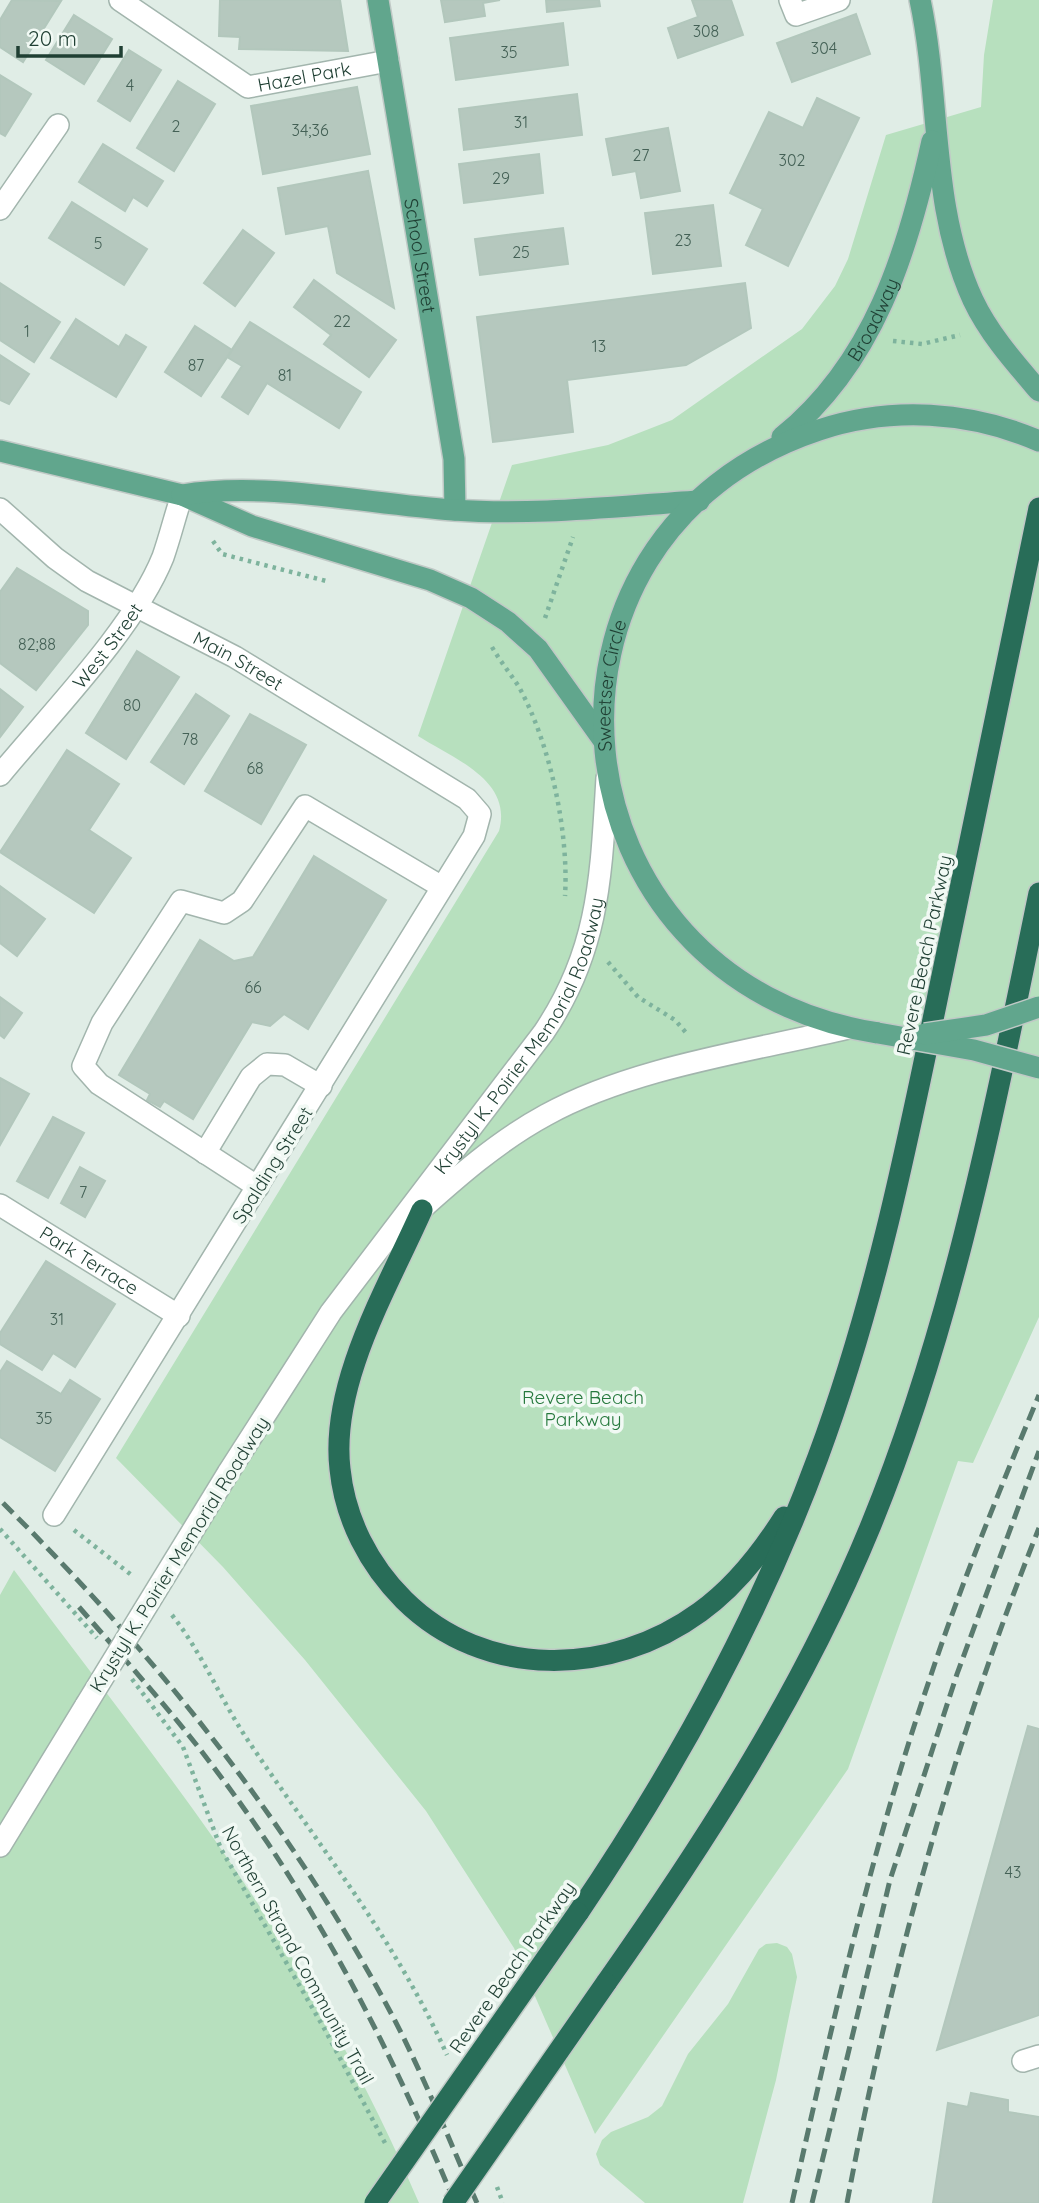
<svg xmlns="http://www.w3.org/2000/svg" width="1039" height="2203" font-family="Quicksand,sans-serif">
<rect width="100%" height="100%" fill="#e0ede6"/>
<g fill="#b7e0be">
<path d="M993 0H1039V1317L973 1463 958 1461 848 1769 595 2134 514 1948 426 1811 305 1660 223 1567 116 1458 499 831C513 780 454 759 418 736L512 465 608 445 672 420 802 329 835 286 848 259 886 135 981 107 984 55Z"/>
<path d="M14 1570C104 1692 201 1811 281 1940 334 2024 380 2112 419 2203H0V1595Z"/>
<polygon points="777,1943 787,1947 792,1954 797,1977 776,2080 743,2203 645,2203 600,2165 596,2154 602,2140 611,2132 648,2117 662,2106 688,2054 728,2004 759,1949 766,1944"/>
</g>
<g fill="#b5c8be" stroke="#b2c7bc" stroke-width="2">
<polygon points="12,0 61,1 23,62 0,47 0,20"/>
<polygon points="220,0 340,0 348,51 239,49 240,37 219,36"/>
<polygon points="441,0 500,0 483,3 485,16 445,22"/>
<polygon points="546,0 599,0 600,6 547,12"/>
<polygon points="692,0 731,0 743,35 678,58 668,28 698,17"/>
<polygon points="856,14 870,54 792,82 777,43"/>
<polygon points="74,15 112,39 84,84 46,60"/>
<polygon points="563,23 568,65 456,80 450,38"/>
<polygon points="129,50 161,70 130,121 98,101"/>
<polygon points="0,75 31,94 5,136 0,133"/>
<polygon points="178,81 215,104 174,171 137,148"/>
<polygon points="357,87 370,154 263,174 251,106"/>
<polygon points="577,94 582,135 464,150 459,109"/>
<polygon points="817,98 859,118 788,266 746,245 763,209 730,193 769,112 803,128"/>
<polygon points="668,128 680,191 641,198 636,171 613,175 606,139"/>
<polygon points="103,144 163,181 147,206 133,197 125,211 79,182"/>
<polygon points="539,154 543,193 464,203 459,164"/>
<polygon points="368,171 394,308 337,273 328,226 286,234 278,188"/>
<polygon points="72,202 147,249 124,285 49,238"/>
<polygon points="713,205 721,266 653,274 645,213"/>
<polygon points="563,228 568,264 480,275 475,239"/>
<polygon points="243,230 274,253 235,306 204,283"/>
<polygon points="314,280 396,340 369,377 324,344 331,335 294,307"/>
<polygon points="0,283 60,322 34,362 0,340"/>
<polygon points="745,283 751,328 686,365 567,380 573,432 493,442 477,317"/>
<polygon points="76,319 119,347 126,335 146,347 116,397 51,358"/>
<polygon points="250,322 361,392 339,428 267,383 248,414 222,397 242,366 227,357"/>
<polygon points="195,326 232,350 201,396 165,372"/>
<polygon points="0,355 29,374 9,404 0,400"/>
<polygon points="17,568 88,611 88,625 36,690 0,663 0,592"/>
<polygon points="137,651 179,677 126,759 86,733"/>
<polygon points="0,689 23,707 0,737"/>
<polygon points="196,694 229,716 184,784 151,762"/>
<polygon points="250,714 306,745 261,824 205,791"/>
<polygon points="67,750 119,784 89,830 131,858 94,913 0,852"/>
<polygon points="314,856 386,900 308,1029 284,1014 270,1026 252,1022 193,1119 164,1101 160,1107 147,1100 150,1094 119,1075 200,940 234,961 253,957"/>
<polygon points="0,886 45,919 17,956 0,943"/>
<polygon points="0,997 22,1013 4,1038 0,1035"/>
<polygon points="0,1078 29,1094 0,1145"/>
<polygon points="53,1117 84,1133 48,1198 17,1181"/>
<polygon points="80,1167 105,1181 85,1217 61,1203"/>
<polygon points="46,1261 115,1304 75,1367 53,1353 42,1370 0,1344 0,1333"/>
<polygon points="7,1361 61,1394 70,1380 100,1399 55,1471 0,1437 0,1372"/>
<polygon points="1028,1726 1039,1729 1039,2015 937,2050"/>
<polygon points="971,2093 1008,2100 1008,2112 1039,2117 1039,2203 933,2203 948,2103 968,2107"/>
</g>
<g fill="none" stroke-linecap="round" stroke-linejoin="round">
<g stroke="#a2b5ad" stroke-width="24">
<g id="minor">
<path id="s1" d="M120 0 248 87 388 61"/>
<polyline points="790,0 796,15 839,0"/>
<polyline points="0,209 58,125"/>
<path id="s2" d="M0 509 55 558 87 581 235 657 467 799 480 814 474 836 54 1515"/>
<path id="s3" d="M0 775C50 714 134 629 163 557 170 537 175 516 182 495"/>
<polyline points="205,1153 251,1077 267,1064 285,1065 321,1086"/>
<polyline points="258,1187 99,1084 83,1066 102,1023 181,901 224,913 242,901 305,806 442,887"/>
<path id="s4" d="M0 1205 179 1316"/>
<path d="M415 1215C456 1178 498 1141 546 1115 633 1067 752 1051 848 1028"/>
<path id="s5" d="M228 1473 331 1312 544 1032C600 949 601 874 607 778"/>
<polyline points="0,1846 86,1705"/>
<polyline points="1023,2061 1039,2056"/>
</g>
</g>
<g stroke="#c0c9c6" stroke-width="24">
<g id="major">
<path id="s6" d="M378 0 454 459 455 510"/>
<path d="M920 0C941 98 930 207 973 300 989 334 1015 363 1039 391"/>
<path id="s7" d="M782 437C874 363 908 251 932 141"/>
<polyline points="0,451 182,495 252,526 430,580 471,598 508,622 538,649 603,740"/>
<path d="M182 495C266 481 367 504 453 510 535 516 618 506 699 501"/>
<path id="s8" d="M878 1033C546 982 502 535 819 430 891 406 970 411 1039 441"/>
</g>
</g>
<g stroke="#c0c9c6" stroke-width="24">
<g id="highway">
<path d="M422 1210C388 1287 330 1383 340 1469 345 1519 369 1565 404 1600 485 1680 611 1677 700 1612 735 1587 762 1552 784 1517"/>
<path d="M578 1913C675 1770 758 1620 818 1457 877 1298 909 1135 943 971 976 816 1008 662 1039 508"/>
<path d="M606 1983C708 1838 804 1689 871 1525 954 1322 995 1106 1039 893"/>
</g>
</g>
<g stroke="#7eb39d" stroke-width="4.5" stroke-dasharray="3.5 5" stroke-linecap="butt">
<polyline points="893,341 922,344 960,335"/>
<polyline points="213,541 222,554 330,582"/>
<polyline points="545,618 573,537"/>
<path d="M492 647C500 661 510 673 519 687 550 743 569 832 565 896"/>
<polyline points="608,962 638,997 675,1020 688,1035"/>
<polyline points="0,1529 97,1638"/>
<polyline points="74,1530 134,1577"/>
<path d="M172 1615C203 1654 221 1701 249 1742 317 1843 397 1942 447 2055"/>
<polyline points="132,1679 183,1747 221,1849 325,2030 385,2143"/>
<polyline points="497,2187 503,2203"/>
</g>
<use href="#minor" stroke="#fff" stroke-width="21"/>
<use href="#major" stroke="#61a68d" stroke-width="21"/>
<use href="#highway" stroke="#286d58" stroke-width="21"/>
<g stroke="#597a6e" stroke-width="5" stroke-dasharray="14 7" stroke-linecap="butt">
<path d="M3 1503C157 1656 290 1823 392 2015 424 2076 449 2140 477 2203"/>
<path d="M79 1607C126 1661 175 1715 218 1773 317 1904 392 2052 455 2203"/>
<path d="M792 2203C831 2028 871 1851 929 1681 961 1584 1000 1489 1039 1395"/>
<polyline points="812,2203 890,1880 957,1674 1039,1451"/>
<path d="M847 2203C890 1973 952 1746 1039 1528"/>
</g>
<g stroke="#a2b5ad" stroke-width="24" stroke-linecap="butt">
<polyline id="minor-bridge" points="86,1705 228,1473"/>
</g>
<g stroke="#c0c9c6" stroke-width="24" stroke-linecap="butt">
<g id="major-bridge">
<polyline points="878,1033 974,1050 1039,1068"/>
<polyline points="925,1034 986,1025 1039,1007"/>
</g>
</g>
<g stroke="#c0c9c6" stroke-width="24" stroke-linecap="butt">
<g id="highway-bridge">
<polyline points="375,2203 578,1913"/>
<polyline points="453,2203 606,1983"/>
</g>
</g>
<use href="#minor-bridge" stroke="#fff" stroke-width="21"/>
<use href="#major-bridge" stroke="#61a68d" stroke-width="21"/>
<use href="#highway-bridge" stroke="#286d58" stroke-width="21"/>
</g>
<g text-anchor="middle" stroke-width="7" stroke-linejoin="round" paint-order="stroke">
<g font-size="16" fill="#446156">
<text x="706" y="37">308</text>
<text x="824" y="54">304</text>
<text x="509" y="58">35</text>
<text x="130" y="91">4</text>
<text x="521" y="128">31</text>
<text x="176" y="132">2</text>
<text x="310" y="136">34;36</text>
<text x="641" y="161">27</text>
<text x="792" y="166">302</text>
<text x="501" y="184">29</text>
<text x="683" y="246">23</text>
<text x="98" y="249">5</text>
<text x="521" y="258">25</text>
<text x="342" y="327">22</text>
<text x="27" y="337">1</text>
<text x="599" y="352">13</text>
<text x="196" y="371">87</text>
<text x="285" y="381">81</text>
<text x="37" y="650">82;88</text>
<text x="132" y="711">80</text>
<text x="190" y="745">78</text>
<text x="255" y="774">68</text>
<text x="253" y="993">66</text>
<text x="83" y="1198">7</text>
<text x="57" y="1325">31</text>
<text x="44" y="1424">35</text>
<text x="1013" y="1878">43</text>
</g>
<g font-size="19" fill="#1f3f33" stroke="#f1f9f4">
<text dy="7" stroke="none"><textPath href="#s1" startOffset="212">Hazel Park</textPath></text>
<text dy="7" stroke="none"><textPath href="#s6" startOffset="259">School Street</textPath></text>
<text dy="7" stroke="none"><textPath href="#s7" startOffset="150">Broadway</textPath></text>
<text dy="7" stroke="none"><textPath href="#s3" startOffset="168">West Street</textPath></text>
<text dy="7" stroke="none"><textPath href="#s2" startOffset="284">Main Street</textPath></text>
<text dy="7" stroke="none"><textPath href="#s8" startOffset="490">Sweetser Circle</textPath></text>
<text transform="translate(924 955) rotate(-78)" y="7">Revere Beach Parkway</text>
<text dy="7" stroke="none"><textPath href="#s5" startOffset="528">Krystyl K. Poirier Memorial Roadway</textPath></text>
<text transform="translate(272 1165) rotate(-58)" y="7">Spalding Street</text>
<text dy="7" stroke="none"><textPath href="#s4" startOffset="105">Park Terrace</textPath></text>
<text transform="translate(179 1554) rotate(-58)" y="7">Krystyl K. Poirier Memorial Roadway</text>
<text transform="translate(298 1955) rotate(61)" y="7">Northern Strand Community Trail</text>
<text transform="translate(512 1967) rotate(-55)" y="7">Revere Beach Parkway</text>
</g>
<g font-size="19" fill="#26793d" stroke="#f1f9f4">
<text x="583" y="1404">Revere Beach<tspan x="583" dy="22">Parkway</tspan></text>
</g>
</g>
<path d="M18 46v10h103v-10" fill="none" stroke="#1f3f33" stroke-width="3.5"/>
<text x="28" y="46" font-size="21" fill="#1f3f33" stroke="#f1f9f4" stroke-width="5" paint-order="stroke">20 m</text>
</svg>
